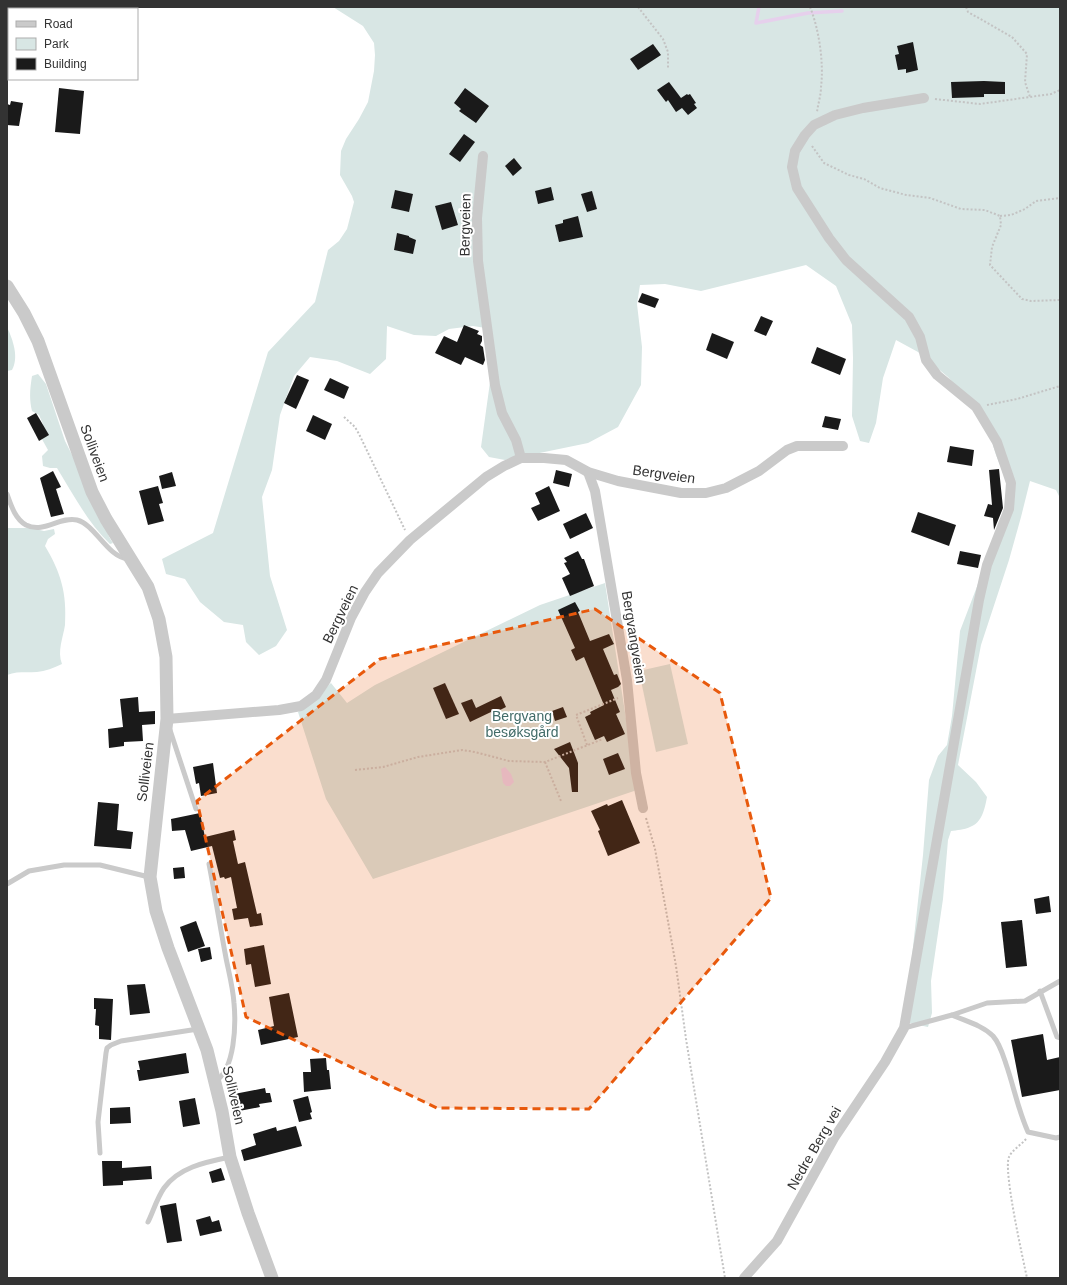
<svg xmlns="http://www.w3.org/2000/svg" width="1067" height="1285" font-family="Arial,sans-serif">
<rect width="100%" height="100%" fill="#fff"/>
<g fill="#d8e6e4">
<path d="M333 7H1060V498L1056 490 1030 481 1021 517 1009 560 981 645 958 765 976 782 987 797C985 808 982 823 970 827 964 830 957 830 951 831L948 840 943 899 931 981 932 1013 928 1027 909 1023 912 956 923 855 929 780 938 756 947 745 952 716 960 631 1007 508 1008 485 996 455 985 419 948 377 918 352 896 340 883 378 876 423 869 443 860 441 852 416 853 358 852 325 836 286 806 265 701 291 665 284 640 285 637 304 642 347 641 385 618 427 588 443 505 460 489 457 481 447 491 375 492 329 473 326 449 329 436 336 414 335 387 326 386 359 370 374 337 361 310 357 294 376 280 415 272 470 262 497 270 576 287 630 276 646 259 655 246 642 243 625 224 622 200 602 185 579 166 574 162 559 213 533 268 352 315 302 328 250 339 241 347 229 354 202 352 196 340 175 341 151 346 139 359 119 368 102 374 71 375 55 374 43 363 26Z"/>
<path d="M7 327C13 340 19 357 12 370L7 371Z"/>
<path d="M38 374 46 384 65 441 108 526C106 533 109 537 113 543L110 544C88 523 73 494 57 468H50L43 466 42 456 48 450 38 432 43 424 39 415 32 411C29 399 30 389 32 376Z"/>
<path d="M7 528H31L44 531 54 529 55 534 48 539 45 546C61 573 67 593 65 625 63 638 57 651 62 664 54 668 45 671 37 672 26 673 17 671 7 675Z"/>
<polygon points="605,583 637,790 373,879 326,799 298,712 331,683 347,703 375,685 540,605"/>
<polygon points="670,664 688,744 656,752 639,671"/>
</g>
<polygon fill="#e6d0ec" points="505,767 511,774 514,782 510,786 506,786 503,783 501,769"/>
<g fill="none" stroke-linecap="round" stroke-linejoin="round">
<polyline stroke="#e6d0ec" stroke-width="3.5" points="759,7 756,23 808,13 842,11"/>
</g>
<g fill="#1a1a1a">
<polygon points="913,42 918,70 906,73 906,69 898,70 895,55 899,54 897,46"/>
<polygon points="653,44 661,55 638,70 630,59"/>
<polygon points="984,81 1005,82 1005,94 984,94 984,97 952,98 951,82"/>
<polygon points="669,82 681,98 687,94 688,95 690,94 696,103 694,104 697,108 688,115 682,108 676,112 668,100 666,102 657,90"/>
<polygon points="59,88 84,91 80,134 55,132"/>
<polygon points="465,88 489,106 476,123 459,111 461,109 454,103"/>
<polygon points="11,101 23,103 19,126 7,125 7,104 10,105"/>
<polygon points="464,134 475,142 460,162 449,154"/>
<polygon points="514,158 522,168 513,176 505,166"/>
<polygon points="551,187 554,200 538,204 535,191"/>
<polygon points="395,190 413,194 409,212 391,208"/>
<polygon points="592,191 597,209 587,212 581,194"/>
<polygon points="451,202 458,225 442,230 435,206"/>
<polygon points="578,216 583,237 559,242 555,225 563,223 563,220"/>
<polygon points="397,233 409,236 409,237 416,240 413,254 394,250"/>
<polygon points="642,293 659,299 655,308 638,302"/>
<polygon points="761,316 773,321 766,336 754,331"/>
<polygon points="464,325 479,331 477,334 482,336 482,341 480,345 483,347 485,360 483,365 465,357 461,365 435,353 444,336 457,342"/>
<polygon points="712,333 734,342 727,359 706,350"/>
<polygon points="817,347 846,359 840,375 811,363"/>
<polygon points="297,375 309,380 296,409 284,403"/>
<polygon points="330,378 349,387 344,399 324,390"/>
<polygon points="36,413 49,435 39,441 27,418"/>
<polygon points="313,415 332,424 325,440 306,431"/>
<polygon points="825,416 841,419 838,430 822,427"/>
<polygon points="950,446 974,450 972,466 947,462"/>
<polygon points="999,469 1003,508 994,530 993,518 984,516 988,504 992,505 989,470"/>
<polygon points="556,470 572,474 569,487 553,483"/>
<polygon points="53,471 61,487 56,489 64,514 51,517 40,478"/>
<polygon points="172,472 176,486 162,489 159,476"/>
<polygon points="158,486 163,503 159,504 164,521 148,525 139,491"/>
<polygon points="549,486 560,511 538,521 531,508 540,504 535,493"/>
<polygon points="918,512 956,525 949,546 911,532"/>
<polygon points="586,513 593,528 570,539 563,524"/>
<polygon points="578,551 582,559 584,559 594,586 570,596 562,578 570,574 564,563 567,562 564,558"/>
<polygon points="960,551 981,555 978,568 957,564"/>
<polygon points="575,602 580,611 578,612 590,641 609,634 614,644 603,649 614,675 617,674 621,684 618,687 611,690 620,712 616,714 625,734 607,742 604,736 595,740 585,717 591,714 590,712 604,705 584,657 576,661 571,650 575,648 558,610"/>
<polygon points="445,683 459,714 446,719 433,688"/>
<polygon points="501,696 506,707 492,714 491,712 470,722 461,703 472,699 476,708"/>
<polygon points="138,697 139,712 155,711 155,724 142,725 143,741 124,742 124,746 109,748 108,729 123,727 120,699"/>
<polygon points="563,707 567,717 555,721 552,711"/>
<polygon points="570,742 578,763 578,792 572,792 569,768 554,749"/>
<polygon points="618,753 625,769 609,775 603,759"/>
<polygon points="213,763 217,793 201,796 199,783 196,784 193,767"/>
<polygon points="622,800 640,843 608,856 598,831 600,830 591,811 607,804 608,806"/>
<polygon points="98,802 119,804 117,830 133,832 131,849 94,846"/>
<polygon points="200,813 205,837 234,830 236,840 233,841 238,864 245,862 257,914 261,913 263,925 250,927 248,918 234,920 232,909 237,908 231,877 225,879 224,877 220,878 212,846 191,851 185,830 172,831 171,819"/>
<polygon points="184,867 185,878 174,879 173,868"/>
<polygon points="1049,896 1051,912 1036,914 1034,899"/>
<polygon points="1022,920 1027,966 1006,968 1001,922"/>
<polygon points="196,921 205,946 188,952 180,927"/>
<polygon points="264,945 271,984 255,987 251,964 246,965 244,949"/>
<polygon points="210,947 212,959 201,962 198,949"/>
<polygon points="145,984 150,1013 130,1015 127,985"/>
<polygon points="289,993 298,1037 261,1045 258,1030 274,1026 269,997"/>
<polygon points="94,998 113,999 111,1040 99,1039 99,1026 95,1025 96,1009 94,1009"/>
<polygon points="1043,1034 1047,1060 1060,1057 1060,1090 1022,1097 1011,1040"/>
<polygon points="186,1053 189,1073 139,1081 137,1070 140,1070 138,1061"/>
<polygon points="326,1058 327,1070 329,1070 331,1089 304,1092 303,1072 311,1072 310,1059"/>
<polygon points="265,1088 266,1093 270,1093 272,1102 259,1104 260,1107 239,1111 238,1108 232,1109 229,1095"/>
<polygon points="308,1096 312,1112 310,1113 312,1119 299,1122 293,1100"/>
<polygon points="195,1098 200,1124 183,1127 179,1101"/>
<polygon points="130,1107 131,1123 110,1124 110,1108"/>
<polygon points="296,1126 302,1146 244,1161 241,1150 256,1145 253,1134 276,1127 277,1131"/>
<polygon points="102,1161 122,1161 122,1168 151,1166 152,1179 123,1181 123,1185 103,1186"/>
<polygon points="221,1168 225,1180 212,1183 209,1172"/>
<polygon points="176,1203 182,1241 167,1243 160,1206"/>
<polygon points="210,1216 212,1222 219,1220 222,1231 200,1236 196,1220"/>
</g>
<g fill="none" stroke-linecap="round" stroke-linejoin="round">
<g stroke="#c3c3c3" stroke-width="2" stroke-dasharray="2 2" stroke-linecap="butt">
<polyline points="638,7 663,39 668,52 668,68"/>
<path d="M810 7C819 29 824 63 821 87 821 95 818 104 817 112"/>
<polyline points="966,7 968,12 1012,37 1027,54 1025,82 1030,97"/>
<polyline points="935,99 980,104 1051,94 1060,90"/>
<polyline points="812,146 824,163 849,175 864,179 880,188 906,195 930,198 961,209 985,210 1000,216 1001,225 992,247 990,265 1022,299 1031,301 1060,300"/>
<polyline points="1000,216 1011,215 1025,209 1036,201 1060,198"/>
<polyline points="987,405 1017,399 1060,386"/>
<polyline points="344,417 355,427 359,434 405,530"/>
<polyline points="587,745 576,715 618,698"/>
<polyline points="545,762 561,801"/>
<polyline points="355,770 383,767 418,757 462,750 475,752 509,761 545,762 603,739"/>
<polyline points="646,818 655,849 676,966 686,1039 725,1278"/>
<path d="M1026 1139C1021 1145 1012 1150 1009 1157 1003 1170 1023 1259 1027 1278"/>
</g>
<g stroke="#cacaca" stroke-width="5">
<path d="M7 494C11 505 15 519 26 525 44 534 60 516 77 520 96 525 106 556 128 559"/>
<polyline points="170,730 196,809"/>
<path d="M209 864C215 895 220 926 226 958 229 973 233 988 234 1003 236 1025 235 1068 216 1081"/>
<polyline points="7,884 29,871 64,865 100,865 149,877"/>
<polyline points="1040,991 1057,1037 1060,1038"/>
<path d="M952 1015C965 1021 982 1025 993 1036 1000 1044 1003 1055 1006 1064 1014 1087 1018 1110 1028 1132L1056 1138 1060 1137"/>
<polyline points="904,1028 952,1015 987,1003 1025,1001 1060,981"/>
<polyline points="100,1153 98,1122 106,1053 107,1048 111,1045 121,1041 198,1029"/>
<path d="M148 1222C153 1212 157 1198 164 1188 179 1167 206 1162 230 1157"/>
</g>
<g stroke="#cacaca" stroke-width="10">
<polyline points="483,156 477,218 478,261 495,385 502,413 516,440 521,458"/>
<polyline points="588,472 595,491 627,680 636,773 643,808"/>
<polyline points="167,719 279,710 301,706 316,695 326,680 351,618 365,592 378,573 410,540 486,477 504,466 521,458 544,458 566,460 588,472 618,481 681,493 706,493 726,488 759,471 787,450 797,446 843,446"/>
<polyline points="744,1278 777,1241 834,1138 885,1062 904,1028 979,600 987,565 1009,509 1011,483 997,442 976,407 937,375 926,360 920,337 909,317 846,260 829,238 797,188 792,167 795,151 805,135 814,125 835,115 863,108 924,98"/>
</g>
<polyline stroke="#cacaca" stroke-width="13" points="7,286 24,313 38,341 92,492 106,519 148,587 159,619 166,657 167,719 150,877 156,911 168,948 207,1050 222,1111 230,1157 248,1213 272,1278"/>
</g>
<path fill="#e8590c" fill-opacity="0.2" stroke="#e8590c" stroke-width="3" stroke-dasharray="8 5" stroke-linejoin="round" d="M595 609 720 693 771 898 589 1109 437 1108 246 1017 197 801 380 659Z"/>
<g text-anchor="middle" stroke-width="4" stroke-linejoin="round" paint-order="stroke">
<g font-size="14" fill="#333" stroke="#fff">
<text transform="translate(465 225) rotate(-89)" y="5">Bergveien</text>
<text transform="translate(95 453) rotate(70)" y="5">Solliveien</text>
<text transform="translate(664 474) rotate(8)" y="5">Bergveien</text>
<text transform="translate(340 614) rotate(-64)" y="5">Bergveien</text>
<text transform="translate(634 637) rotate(81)" y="5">Bergvangveien</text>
<text transform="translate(145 772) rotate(-83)" y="5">Solliveien</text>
<text transform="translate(234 1095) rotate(77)" y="5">Solliveien</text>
<text transform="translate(814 1148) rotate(-60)" y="5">Nedre Berg vei</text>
</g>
<g font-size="14" fill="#426c69" stroke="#fff">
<text x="522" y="721">Bergvang<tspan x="522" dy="16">besøksgård</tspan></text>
</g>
</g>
<rect width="1067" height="1285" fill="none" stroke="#333333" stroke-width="16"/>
<rect x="8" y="8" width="130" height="72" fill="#ffffff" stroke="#adadad"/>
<rect x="16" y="21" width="20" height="6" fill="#cacaca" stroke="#adadad"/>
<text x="44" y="28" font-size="12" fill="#333333">Road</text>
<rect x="16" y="38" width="20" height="12" fill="#d8e6e4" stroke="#adadad"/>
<text x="44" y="48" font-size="12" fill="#333333">Park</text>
<rect x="16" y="58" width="20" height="12" fill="#1a1a1a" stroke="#adadad"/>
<text x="44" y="68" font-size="12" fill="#333333">Building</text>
</svg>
